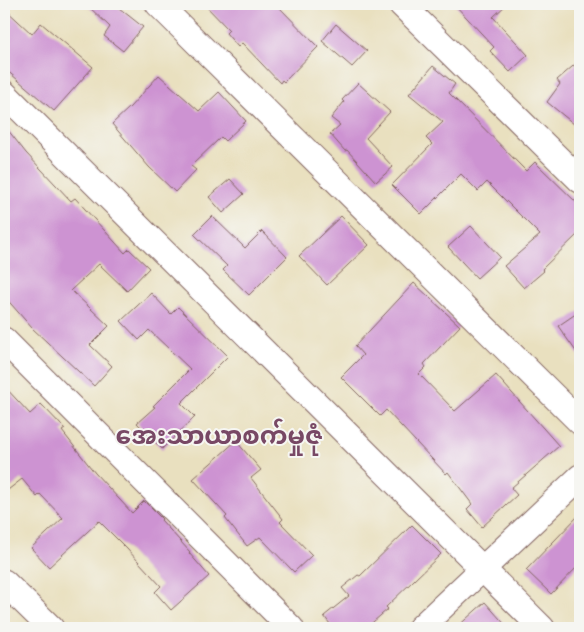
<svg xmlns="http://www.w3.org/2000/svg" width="584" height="632" font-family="'EB Garamond','Noto Sans Myanmar',serif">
<rect width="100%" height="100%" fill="#f6f6f2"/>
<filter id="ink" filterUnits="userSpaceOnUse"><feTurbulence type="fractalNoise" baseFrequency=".02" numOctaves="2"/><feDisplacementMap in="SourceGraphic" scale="10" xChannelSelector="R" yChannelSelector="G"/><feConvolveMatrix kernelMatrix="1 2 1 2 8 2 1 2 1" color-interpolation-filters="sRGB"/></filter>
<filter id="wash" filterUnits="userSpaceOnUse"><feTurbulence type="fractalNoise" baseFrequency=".0096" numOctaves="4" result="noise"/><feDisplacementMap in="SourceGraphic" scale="20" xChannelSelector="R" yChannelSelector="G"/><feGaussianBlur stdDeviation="1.12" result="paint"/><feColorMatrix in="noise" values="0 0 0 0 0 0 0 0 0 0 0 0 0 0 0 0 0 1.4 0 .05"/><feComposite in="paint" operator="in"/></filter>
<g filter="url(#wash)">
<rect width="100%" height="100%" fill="#e9e0bf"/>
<g id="blocks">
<g fill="#cd93d2">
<polygon points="86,4 114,4 143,27 123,51 104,36 110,27"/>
<polygon points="204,4 276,4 318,47 284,82 282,80 280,83 242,43 238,47 226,33 229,30"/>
<polygon points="454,4 507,4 493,17 528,55 510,72 490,51 494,47"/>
<polygon points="4,8 32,34 41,23 93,67 54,111 4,68"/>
<polygon points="336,24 367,51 352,67 322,41"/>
<polygon points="580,60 580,129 547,102 560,84 557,80"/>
<polygon points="433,66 455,84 449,93 526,171 535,162 580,206 580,232 542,269 544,271 524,288 504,266 540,235 487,182 478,191 461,174 421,214 392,185 432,144 426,138 443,122 409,94"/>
<polygon points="159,75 199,111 219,92 246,121 225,141 221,137 191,166 196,170 175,192 149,167 112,124 130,107"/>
<polygon points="358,83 390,112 366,138 393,167 376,182 347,150 345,151 330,134 340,125 331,118 344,102 342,100"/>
<polygon points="4,125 26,153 71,201 75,198 125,253 129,249 149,268 127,291 99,264 71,290 109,326 90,345 112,366 94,386 32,328 4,296"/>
<polygon points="230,179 244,194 223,213 209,197"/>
<polygon points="212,216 245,248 262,231 287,257 249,295 223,270 227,266 194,234"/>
<polygon points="341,216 369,245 327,285 299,256"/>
<polygon points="471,226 500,257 477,278 448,247"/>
<polygon points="414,283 460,326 424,364 426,367 419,374 455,411 496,375 559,446 511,488 517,495 482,527 467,509 472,504 448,472 446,474 386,410 380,416 341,377 363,355 355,346"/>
<polygon points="151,293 171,314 178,307 228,356 181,403 195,417 162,449 137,423 155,407 153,406 190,369 149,330 139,340 121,321"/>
<polygon points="580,311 580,357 558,326"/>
<polygon points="4,386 30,414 41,404 65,429 62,431 95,473 132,513 144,501 162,519 161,520 190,552 189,553 209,576 171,610 155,592 161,586 127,549 99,521 49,567 31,548 63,518 40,494 37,497 22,479 4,493"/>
<polygon points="236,441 261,470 251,478 283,519 280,522 312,555 294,572 260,537 247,546 225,518 227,516 193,479"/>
<polygon points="580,514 580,564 551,594 526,570"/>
<polygon points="412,525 441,554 386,607 388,609 366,628 333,628 324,616 349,596 342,588 358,575 360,576"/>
<polygon points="485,602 508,628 456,628"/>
</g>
</g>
</g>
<g filter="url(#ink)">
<use href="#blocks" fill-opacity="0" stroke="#82635f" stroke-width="1"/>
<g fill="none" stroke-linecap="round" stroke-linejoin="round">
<g stroke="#82635f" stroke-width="27">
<g id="minor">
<polyline points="158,4 580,422"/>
<polyline points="401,4 580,180"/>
<polyline points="4,93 542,628"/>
<polyline points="4,340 291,628"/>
<polyline points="4,582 51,628"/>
<polyline points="420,628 580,477"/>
</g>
</g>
<use href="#minor" stroke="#fff" stroke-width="25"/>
</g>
</g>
<g text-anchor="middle" stroke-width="4" stroke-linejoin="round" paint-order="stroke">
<g font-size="25" font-weight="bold" fill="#784865" stroke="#f6f6f2">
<text x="219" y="444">အေးသာယာစက်မှုဇုံ</text>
</g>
</g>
<rect width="584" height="632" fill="none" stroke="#f6f6f2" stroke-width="20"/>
</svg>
